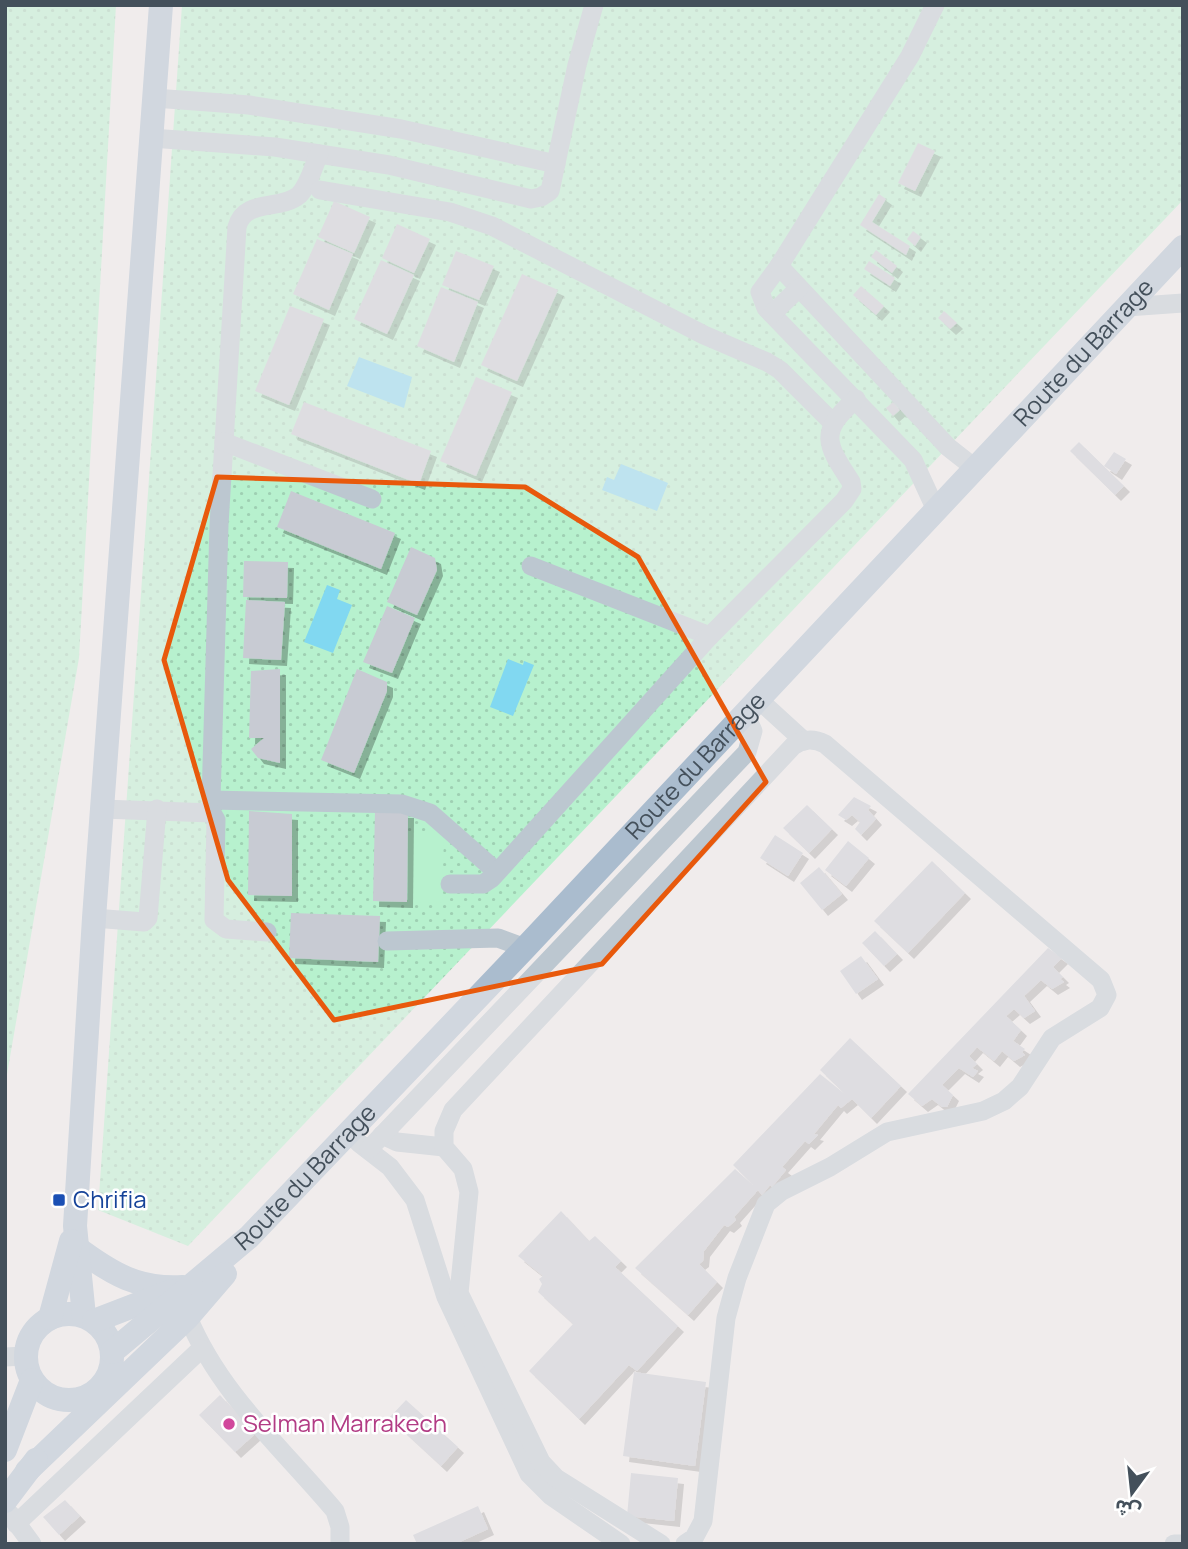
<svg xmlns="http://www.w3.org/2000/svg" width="1188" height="1549" font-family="Manrope,'Noto Sans Arabic',sans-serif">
<defs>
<pattern id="grass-dots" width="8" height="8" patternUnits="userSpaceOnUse" patternTransform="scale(1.75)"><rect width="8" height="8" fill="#b7f1ce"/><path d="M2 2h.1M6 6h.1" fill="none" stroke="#9fd0b3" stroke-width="1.8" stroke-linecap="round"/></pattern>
<filter id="shadow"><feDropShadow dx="6" dy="6" stdDeviation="0" flood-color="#0004"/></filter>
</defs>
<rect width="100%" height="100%" fill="#f0ecec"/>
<g fill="url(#grass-dots)">
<polygon points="5,5 116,5 79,658 5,1086"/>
<polygon points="182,5 1183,5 1183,200 188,1246 98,1210"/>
</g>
<polygon fill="#b7f1ce" points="408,834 444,834 442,903 407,902"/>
<g fill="#81d8f1">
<polygon points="359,357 412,377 404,408 347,386"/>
<polygon points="621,464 668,483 657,511 602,490 607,477 614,480"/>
<polygon points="327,585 340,590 337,599 352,605 333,653 304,642"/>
<polygon points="508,659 523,665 524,661 534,665 513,716 490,707"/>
</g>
<g fill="#c8cbd3" filter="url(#shadow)">
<polygon points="918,143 935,151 915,191 898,183"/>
<polygon points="879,194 886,199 872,222 910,246 906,255 860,225"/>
<polygon points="334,201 370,217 354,253 318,237"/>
<polygon points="397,224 430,239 414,273 382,258"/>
<polygon points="913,231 921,237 915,246 907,239"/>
<polygon points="317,239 353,254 329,310 293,294"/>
<polygon points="876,250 897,266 892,273 871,257"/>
<polygon points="456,251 494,266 479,300 442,285"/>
<polygon points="381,260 414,275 387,334 354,319"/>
<polygon points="869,261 895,278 890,286 864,269"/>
<polygon points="522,274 558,290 517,381 481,365"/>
<polygon points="861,286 884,306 876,315 853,295"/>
<polygon points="441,287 478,302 454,362 417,346"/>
<polygon points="290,306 324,319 289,405 255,391"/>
<polygon points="944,311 957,323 950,329 938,318"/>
<polygon points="476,377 512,392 476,476 440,461"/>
<polygon points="304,402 431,451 419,484 291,434"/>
<polygon points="893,402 900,410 893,416 886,408"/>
<polygon points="1079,442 1124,486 1115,495 1070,451"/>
<polygon points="1114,452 1126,459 1116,474 1104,466"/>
<polygon points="291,491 395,533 381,569 277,527"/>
<polygon points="411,547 435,558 437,570 417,615 387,602"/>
<polygon points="244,561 288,562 287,598 243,597"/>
<polygon points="246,600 285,602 281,660 243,658"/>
<polygon points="387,606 415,618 392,673 363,662"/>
<polygon points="280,669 280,763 258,758 251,749 264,738 249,738 251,671"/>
<polygon points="357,669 387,682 387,691 354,773 321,760"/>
<polygon points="854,797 871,806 868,810 876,819 861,835 855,829 860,822 852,815 846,820 838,815"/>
<polygon points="807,805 832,829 809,853 783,828"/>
<polygon points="249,811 292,814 292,896 248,895"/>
<polygon points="375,811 408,812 407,902 373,901"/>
<polygon points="775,835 803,853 788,876 760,858"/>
<polygon points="848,841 869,858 846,886 825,870"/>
<polygon points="932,861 965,893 908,953 874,921"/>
<polygon points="819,867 842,894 822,910 800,883"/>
<polygon points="291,913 380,916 378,962 289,958"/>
<polygon points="875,931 897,954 884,966 862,943"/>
<polygon points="1048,948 1062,958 1053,967 1063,977 1060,979 1064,982 1052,989 1041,980 1024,996 1035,1011 1024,1018 1014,1009 1006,1016 1021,1030 1013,1041 1025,1049 1022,1052 1025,1055 1014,1061 1002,1051 994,1061 977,1047 969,1056 977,1064 972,1068 978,1071 973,1077 959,1068 942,1085 953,1095 947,1107 942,1107 932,1099 922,1106 908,1094"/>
<polygon points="861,956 878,979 856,994 840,971"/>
<polygon points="850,1038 901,1086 871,1118 852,1099 841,1108 838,1105 814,1134 818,1135 809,1144 805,1141 782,1167 786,1170 772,1187 770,1185 762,1195 758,1190 734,1217 736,1220 728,1227 724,1225 704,1251 703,1261 699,1264 717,1282 688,1315 635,1268 735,1169 753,1185 733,1165 820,1074 845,1094 820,1070"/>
<polygon points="561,1211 589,1241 595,1236 621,1261 615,1267 678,1326 637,1371 629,1365 579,1419 529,1371 573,1324 538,1292 542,1284 539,1279 543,1276 518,1256"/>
<polygon points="634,1372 706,1382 695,1466 623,1456"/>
<polygon points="220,1395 255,1434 235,1452 199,1415"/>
<polygon points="406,1400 458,1447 441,1466 389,1418"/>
<polygon points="631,1473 678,1478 674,1521 627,1516"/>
<polygon points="65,1500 80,1516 59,1535 43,1517"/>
<polygon points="478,1506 488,1529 455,1544 417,1544 413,1535"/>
</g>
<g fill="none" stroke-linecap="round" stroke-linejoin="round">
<g stroke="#bcc7d0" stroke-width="19">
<polyline points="935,5 910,56 779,266 760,292 766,308 913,460 936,510"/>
<polyline points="154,98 249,105 401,129 556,164"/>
<polyline points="151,138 275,147 389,165 531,199 541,197 550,191 577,65 594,5"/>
<path d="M319 154C313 167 309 185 299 195 281 211 244 198 237 227L219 525 211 800 402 804 430 813 497 872"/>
<polyline points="320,190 450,212 492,226 704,335 767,362 780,370 833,423"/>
<polyline points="779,266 948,447 976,469"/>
<polyline points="1127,307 1183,303"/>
<polyline points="772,314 799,288"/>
<polyline points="224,442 372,499"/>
<polyline points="531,566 710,636"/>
<polyline points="758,699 804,741"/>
<polyline points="102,809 212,813 216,820 214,920 226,929 267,932"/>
<path d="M450 884H483L492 878 710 636 844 501 852 489 851 482C826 444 818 432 856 399"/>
<polyline points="94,918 144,922 148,918 157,809"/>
<polyline points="387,941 498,938 525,948"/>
<polyline points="382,1135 397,1142 444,1147"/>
<polyline points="359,1143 390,1167 415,1200 446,1297 529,1474 551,1496 621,1544"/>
<polyline points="369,1149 747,752 753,731 745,713"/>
<path d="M188 1317C219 1393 283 1449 335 1511L340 1527V1544"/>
<polyline points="5,1357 25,1356"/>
<polyline points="10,1514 32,1544"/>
<polyline points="16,1524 201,1349"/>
<path d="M661 1544 556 1478 541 1462 459 1293 469 1192 463 1169 444 1147V1131L453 1110 793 746C803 739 813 738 825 744L1101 980 1107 995 1100 1008 1052 1038 1020 1087 1004 1101 983 1111 887 1132 830 1167 782 1191 766 1204 737 1278 726 1318 703 1521 694 1538 685 1544"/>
<polyline points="1174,1544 1183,1544"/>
</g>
<g stroke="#aabcce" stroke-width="24">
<path d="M77 1248C112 1274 139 1290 183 1287"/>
<circle cx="69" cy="1357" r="43"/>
<polyline points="84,1316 75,1226 94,918 161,5"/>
<polyline points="50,1318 71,1241"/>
<polyline points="94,1321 172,1291"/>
<path id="s1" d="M112 1352 249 1237 525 948 1183 247"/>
<polyline points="5,1450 32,1380"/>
<polyline points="27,1471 188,1317 225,1274"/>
<polyline points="5,1501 36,1460"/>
</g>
</g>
<path d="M0 0H1188V1549H0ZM217 477 525 487 638 557 766 782 602 964 334 1020 228 880 164 660Z" fill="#f0ecec" fill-opacity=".55" fill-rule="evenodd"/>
<path fill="none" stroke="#e8590c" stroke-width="5" stroke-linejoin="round" d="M217 477 525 487 638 557 766 782 602 964 334 1020 228 880 164 660Z"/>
<rect fill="#1a4fb4" stroke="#fff" stroke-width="2.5" x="52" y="1193" width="14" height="14" rx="3.5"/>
<circle fill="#d1479c" stroke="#fff" stroke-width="2.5" cx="229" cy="1424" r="7"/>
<g text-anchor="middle" stroke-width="5" stroke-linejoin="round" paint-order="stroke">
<g font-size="24" fill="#44505b" stroke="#fff">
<text dy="8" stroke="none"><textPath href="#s1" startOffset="1395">Route du Barrage</textPath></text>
<text dy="8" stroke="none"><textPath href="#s1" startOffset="828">Route du Barrage</textPath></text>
<text dy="8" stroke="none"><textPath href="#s1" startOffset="261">Route du Barrage</textPath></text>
</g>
<g font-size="24" fill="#164399" stroke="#fff" text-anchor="start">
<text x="73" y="1208">Chrifia</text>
</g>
<g font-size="24" fill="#b23c85" stroke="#fff" text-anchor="start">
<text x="243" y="1432">Selman Marrakech</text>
</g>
</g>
<rect width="1188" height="1549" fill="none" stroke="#44505b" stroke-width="14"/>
<g transform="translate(1132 1493) rotate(195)" stroke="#ffffff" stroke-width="5" paint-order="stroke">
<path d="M0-5L12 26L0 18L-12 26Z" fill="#44505b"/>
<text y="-10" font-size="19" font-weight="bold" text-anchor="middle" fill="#44505b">ش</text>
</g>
</svg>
